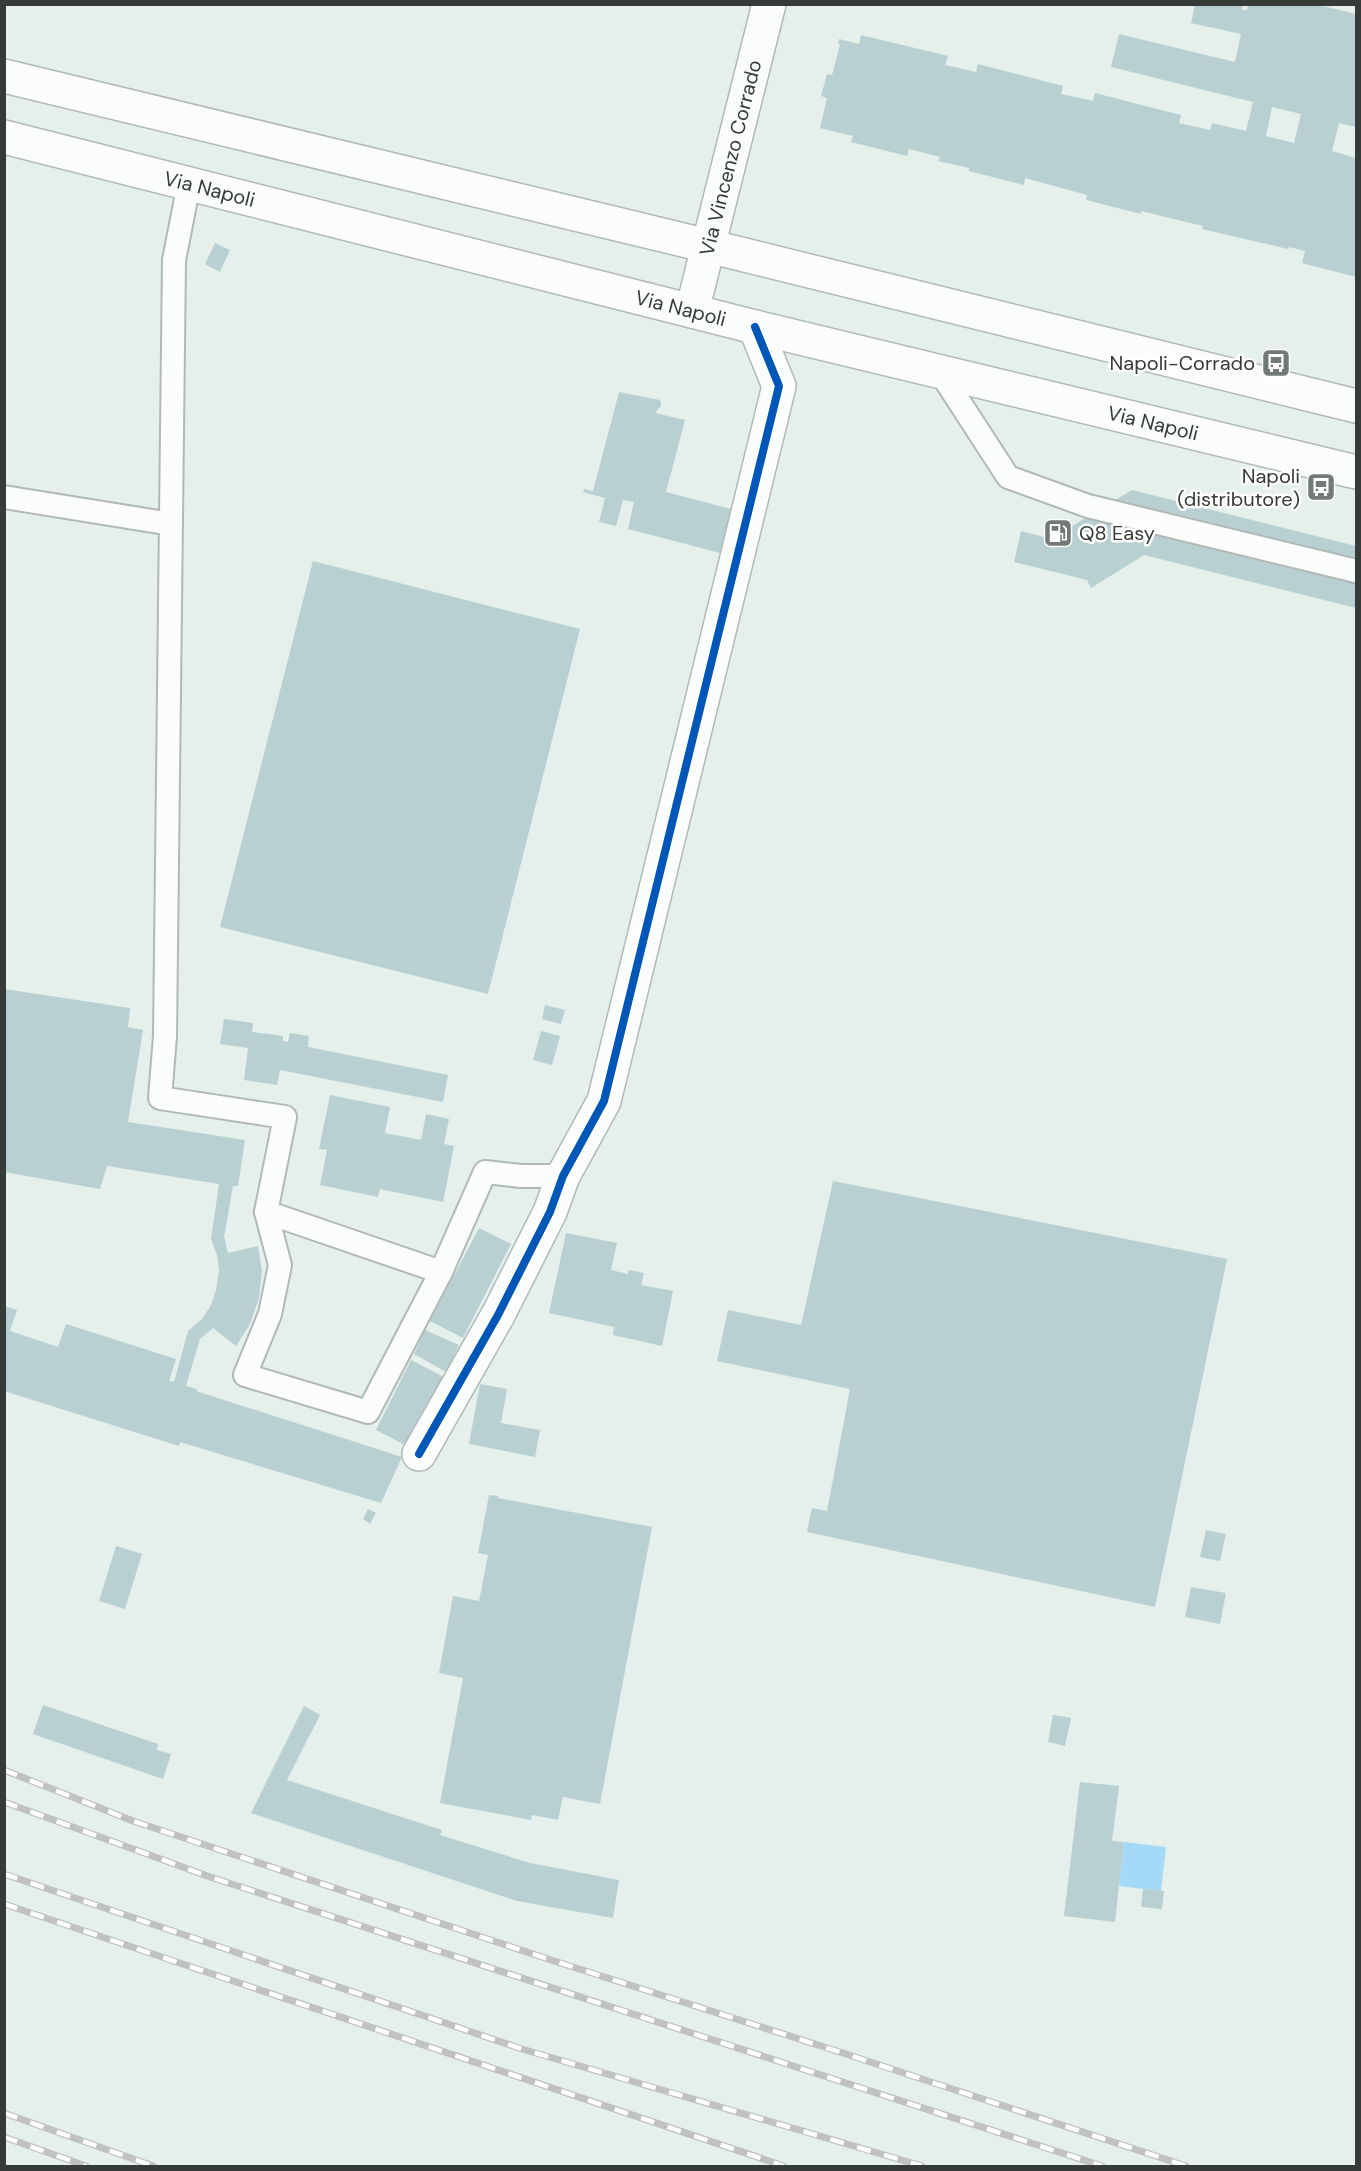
<svg xmlns="http://www.w3.org/2000/svg" width="1361" height="2171" font-family="'DM Sans',sans-serif">
<rect width="100%" height="100%" fill="#e5efec"/>
<polygon fill="#a5d9f8" points="1124,1842 1166,1847 1161,1891 1119,1886"/>
<g fill="#b8d0d2" fill-rule="evenodd">
<path d="M1195 4H1243L1242 10H1247L1248 4H1315L1356 14V127L1339 123 1332 151 1356 158V277L1302 263 1305 251 1289 247 1288 249 1202 229 1203 226 1141 211V214L1086 200 1087 195 1025 178 1024 185 969 171V168L938 161 940 157 909 149 907 156 851 142 853 136 820 128 827 98 821 96 827 74 832 75 840 45 838 44 839 39 859 44 861 35 948 56 945 65 976 72 978 64 1063 86 1061 94 1093 101 1095 93 1181 115 1179 123 1210 130 1212 123 1246 131 1253 102 1111 67 1119 34 1235 62 1241 34 1191 23ZM1272 107 1301 114 1294 143 1266 136Z"/>
<polygon points="215,243 230,250 220,272 205,264"/>
<polygon points="619,392 660,400 661,406 655,413 685,420 666,492 735,510 724,554 628,529 634,502 623,500 616,526 599,522 605,498 583,492 584,489 593,491"/>
<polygon points="1132,490 1356,546 1356,608 1144,555 1091,588 1087,580 1014,562 1021,531 1063,542 1059,534"/>
<polygon points="313,561 580,629 488,994 220,927"/>
<polygon points="4,989 130,1008 128,1027 143,1030 128,1122 245,1140 238,1186 233,1186 224,1237 228,1253 258,1246 262,1271 259,1298 250,1324 236,1346 213,1328 200,1339 186,1386 197,1389 196,1391 402,1457 381,1503 180,1442 179,1446 4,1391 4,1306 17,1310 10,1331 58,1347 66,1324 176,1359 169,1381 174,1382 188,1331 202,1319 211,1305 216,1290 219,1271 217,1255 211,1239 219,1184 107,1166 100,1189 4,1172"/>
<polygon points="545,1005 565,1010 561,1024 542,1019"/>
<polygon points="224,1019 253,1023 252,1032 283,1036 283,1041 288,1042 290,1033 309,1036 308,1047 448,1075 443,1102 280,1070 277,1085 244,1080 248,1048 220,1044"/>
<polygon points="541,1031 560,1036 552,1065 533,1060"/>
<polygon points="330,1095 390,1107 385,1133 421,1140 426,1114 449,1119 444,1144 454,1146 443,1202 380,1189 378,1197 320,1185 327,1150 319,1149"/>
<polygon points="833,1181 1227,1259 1155,1607 807,1532 812,1508 827,1511 850,1389 717,1361 728,1310 801,1325"/>
<polygon points="479,1228 511,1244 463,1338 430,1321"/>
<polygon points="566,1233 617,1243 611,1270 628,1274 629,1270 644,1273 641,1285 673,1291 662,1346 613,1335 614,1327 549,1313"/>
<polygon points="425,1330 459,1345 446,1372 414,1354"/>
<polygon points="411,1360 444,1377 409,1447 376,1430"/>
<polygon points="480,1384 507,1389 501,1423 540,1430 535,1457 469,1444"/>
<polygon points="489,1495 498,1496 498,1498 652,1527 600,1804 563,1797 558,1820 532,1815 531,1820 440,1803 463,1678 439,1673 453,1596 479,1601 488,1555 478,1553"/>
<polygon points="368,1509 376,1513 370,1524 363,1519"/>
<polygon points="1206,1530 1226,1534 1220,1561 1200,1557"/>
<polygon points="116,1546 142,1554 125,1609 99,1601"/>
<polygon points="1191,1587 1226,1593 1220,1624 1185,1617"/>
<polygon points="43,1705 158,1744 157,1750 171,1754 163,1779 33,1734"/>
<polygon points="304,1706 320,1715 287,1780 442,1830 440,1835 530,1863 619,1880 613,1918 517,1901 251,1813"/>
<polygon points="1053,1715 1071,1718 1065,1746 1048,1742"/>
<polygon points="1080,1782 1119,1786 1112,1841 1124,1842 1115,1922 1064,1916"/>
<polygon points="1143,1889 1164,1891 1162,1909 1141,1907"/>
</g>
<g fill="none" stroke-linecap="round" stroke-linejoin="round">
<g stroke="#b1b9b6" stroke-width="26">
<g id="service">
<polyline points="189,184 174,260 165,1036 160,1098 285,1117 266,1212 441,1272 485,1172 521,1176 563,1176"/>
<polyline points="940,372 1008,477 1088,506 1356,571"/>
<polyline points="4,497 171,524"/>
<polyline points="266,1212 280,1265 270,1314 245,1375 368,1412 441,1272"/>
</g>
</g>
<g stroke="#b1b9b6" stroke-width="36">
<g id="minor">
<path id="s1" d="M692 311 769 4"/>
<polyline points="419,1454 498,1315 550,1212 563,1176 604,1101 779,386 755,327"/>
</g>
</g>
<g stroke="#b1b9b6" stroke-width="36">
<g id="secondary">
<polyline points="4,76 708,246 1356,406"/>
<path id="s2" d="M4 137 755 327 1356 472"/>
</g>
</g>
<use href="#service" stroke="#fbfdfc" stroke-width="22"/>
<use href="#minor" stroke="#fbfdfc" stroke-width="33"/>
<use href="#secondary" stroke="#fbfdfc" stroke-width="33"/>
<g stroke="#bfc2c1" stroke-width="7">
<g id="rail">
<polyline points="4,1770 133,1821 551,1960 843,2053 1186,2166"/>
<polyline points="4,1802 210,1877 1102,2166"/>
<polyline points="4,1874 522,2049 922,2166"/>
<polyline points="4,1904 784,2166"/>
<polyline points="4,2113 153,2166"/>
<polyline points="4,2137 86,2166"/>
</g>
</g>
<use href="#rail" stroke="#fff" stroke-width="4.5" stroke-dasharray="14" stroke-linecap="butt"/>
<g stroke="#fff" stroke-width="11">
<polyline id="cycleway" points="419,1454 498,1315 550,1212 563,1176 604,1101 779,386 755,327"/>
</g>
<use href="#cycleway" stroke="#0057b8" stroke-width="8"/>
</g>
<defs>
<g id="bus-square" transform="scale(1.5)"><rect x="-9" y="-9" width="18" height="18" rx="4" fill="#727a78" stroke="#fff"/><path d="M-5-6H5V4H4V6H2V4H-2V6H-4V4H-5ZM-3.5-4V0h7V-4ZM-3.5 1.2v1.5H-2V1.2ZM2 1.2v1.5H3.5V1.2Z" fill="#fff"/></g>
<g id="fuel-square" transform="scale(1.5)"><rect x="-9" y="-9" width="18" height="18" rx="4" fill="#727a78" stroke="#fff"/><path d="M-5.5-6h7V0h2V4h1.3V-2.5L3-4.5l.8-.8L6-3V5H2.5V1h-1V6h-7ZM-4.2-4.7v3.2H.2V-4.7Z" fill="#fff"/></g>
</defs>
<g fill-rule="evenodd">
<use href="#bus-square" x="1276" y="363"/>
<use href="#bus-square" x="1321" y="487"/>
<use href="#fuel-square" x="1058" y="533"/>
</g>
<g text-anchor="middle" stroke-width="5" stroke-linejoin="round" paint-order="stroke">
<g font-size="20" fill="#343b39" stroke="#fff">
<text dy="7" stroke="none"><textPath href="#s1" startOffset="158">Via Vincenzo Corrado</textPath></text>
<text dy="7" stroke="none"><textPath href="#s2" startOffset="212">Via Napoli</textPath></text>
<text dy="7" stroke="none"><textPath href="#s2" startOffset="698">Via Napoli</textPath></text>
<text dy="7" stroke="none"><textPath href="#s2" startOffset="1184">Via Napoli</textPath></text>
</g>
<g font-size="20" fill="#343b39" stroke="#fff" text-anchor="end">
<text x="1255" y="370">Napoli-Corrado</text>
<text x="1300" y="483">Napoli<tspan x="1300" dy="23">(distributore)</tspan></text>
<text x="1079" y="540" text-anchor="start">Q8 Easy</text>
</g>
</g>
<rect width="1361" height="2171" fill="none" stroke="#343b39" stroke-width="12"/>
</svg>
